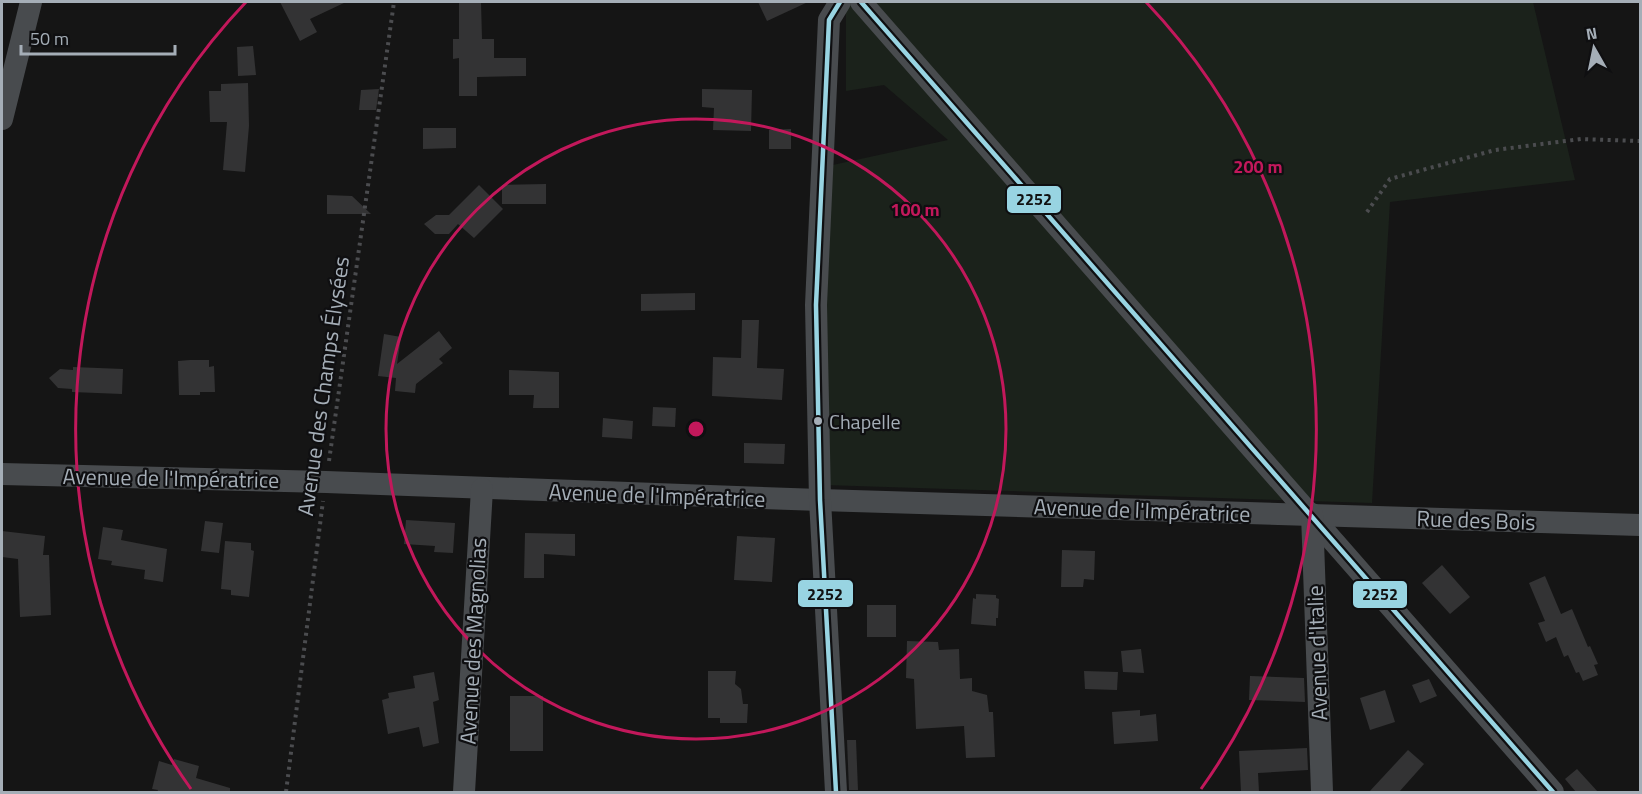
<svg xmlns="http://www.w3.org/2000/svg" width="1642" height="794" font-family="'Titillium Web',sans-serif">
<rect width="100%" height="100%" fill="#151515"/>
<polygon fill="#1b221b" points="846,2 1533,2 1575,180 1390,202 1372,503 825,485 828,166 948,140 884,85 846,91"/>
<g fill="#333334">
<polygon points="280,2 346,2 310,19 317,32 300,41"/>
<polygon points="459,2 481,2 482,39 494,39 494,58 526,58 526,76 477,77 477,96 459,96 459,58 453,59 453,39 459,39"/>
<polygon points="758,2 808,2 767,21"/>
<polygon points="253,46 256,75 238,76 237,47"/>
<polygon points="248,83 249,126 245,172 223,170 227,122 210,122 209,91 221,91 221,84"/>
<polygon points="379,89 376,110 359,110 361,90"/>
<polygon points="702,89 752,90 751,131 713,130 714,108 702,107"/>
<polygon points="423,128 456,128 456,148 423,149"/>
<polygon points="791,129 791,149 769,149 769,130"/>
<polygon points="546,184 546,204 502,204 502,185"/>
<polygon points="479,185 503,209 474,238 458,224 449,234 435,234 424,224 436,215 449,215"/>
<polygon points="327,195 352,196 371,214 327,214"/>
<polygon points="695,293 695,310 641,311 641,294"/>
<polygon points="742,320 759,320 757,368 784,369 782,400 712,396 713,357 741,358"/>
<polygon points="439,331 452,348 439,359 443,363 416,384 415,393 395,391 396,378 378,376 384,334 401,337 397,364"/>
<polygon points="190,360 209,360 209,367 214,366 215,392 200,392 200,395 179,395 178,361"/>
<polygon points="73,367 123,369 122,394 72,392 72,389 58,388 49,378 60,369 73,370"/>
<polygon points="509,370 559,372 559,408 533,408 534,395 509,395"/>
<polygon points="653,407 676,408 675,427 652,426"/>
<polygon points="603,418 633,421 632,439 602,437"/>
<polygon points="744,443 785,444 784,464 744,463"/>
<polygon points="406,520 455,523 453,553 434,552 435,546 404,544"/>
<polygon points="205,521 223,523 219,553 201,551"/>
<polygon points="103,527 123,530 121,540 167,549 163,582 144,579 145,570 111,565 112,561 98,559"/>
<polygon points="2,531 45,536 43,555 49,555 51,615 20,617 18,559 2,557"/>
<polygon points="525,533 575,534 575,556 544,554 544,578 524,578"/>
<polygon points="737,536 775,538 772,582 734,580"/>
<polygon points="225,541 251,543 251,550 254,551 249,597 231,595 231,590 221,589"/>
<polygon points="1062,550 1095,551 1094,580 1084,579 1083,587 1061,587"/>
<polygon points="1442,565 1470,597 1450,614 1422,583"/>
<polygon points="1545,576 1561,614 1572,609 1588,647 1590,646 1598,664 1594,665 1598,675 1583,681 1579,672 1576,673 1568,655 1564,657 1556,637 1546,642 1538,623 1545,621 1529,583"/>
<polygon points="976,594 996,595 996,598 999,599 998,618 996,618 996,626 971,624 973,598 976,599"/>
<rect x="867" y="605" width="29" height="32"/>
<polygon points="907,641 938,642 939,650 959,649 960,679 972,678 972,691 987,695 989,712 993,712 995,757 966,758 964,726 916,729 914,679 906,678"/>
<polygon points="1141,649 1144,673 1123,672 1121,651"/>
<polygon points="708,671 736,671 735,684 741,689 743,704 748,704 747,723 720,723 720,718 708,718"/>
<polygon points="1084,671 1118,672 1117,690 1085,689"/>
<polygon points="434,672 439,700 433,702 439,743 423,747 419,727 388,734 382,700 389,698 388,693 415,688 413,676"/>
<polygon points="1250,676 1304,678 1305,702 1249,700"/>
<polygon points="1429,679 1437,696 1420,703 1412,685"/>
<polygon points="1385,690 1395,722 1370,730 1360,698"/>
<rect x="510" y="696" width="33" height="55"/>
<polygon points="1140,710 1140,716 1156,714 1158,741 1114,744 1112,712"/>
<polygon points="847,740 856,740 858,790 849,790"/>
<polygon points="1307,748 1308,770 1258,773 1259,792 1241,792 1239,751"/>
<polygon points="1408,750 1424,764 1399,792 1369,792"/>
<polygon points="174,759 199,766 196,778 230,788 230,792 157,792 158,790 152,789 159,761 172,765"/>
<polygon points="1577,769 1598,792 1576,792 1565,779"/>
</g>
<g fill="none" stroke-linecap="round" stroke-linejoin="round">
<g stroke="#4b4c4f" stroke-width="4" stroke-dasharray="3 4.5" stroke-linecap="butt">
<polyline points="1367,212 1390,179 1495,150 1581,139 1640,141"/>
<polyline points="329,461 394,2"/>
<polyline points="286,792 323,501"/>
</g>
<g stroke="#484b4e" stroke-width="22">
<polyline points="861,2 1553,792"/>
<polyline points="2,119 31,2"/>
<polyline points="2,474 326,482 820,500 1640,525"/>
<polyline points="1312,514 1322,792"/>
<polyline points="464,792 482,489"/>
<polyline points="836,792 820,500 816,305 829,20 840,2"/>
</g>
<g stroke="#0f0f11" stroke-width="9">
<g id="bus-1">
<polyline points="861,2 1553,792"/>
<polyline points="836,792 820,500 816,305 829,20 840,2"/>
</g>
</g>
<use href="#bus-1" stroke="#98d4e2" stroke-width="4.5"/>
</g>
<g fill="none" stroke="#c2185b" stroke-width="3">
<circle cx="696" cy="429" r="310"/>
<path d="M191 789A620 620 0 0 1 246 2M1146 2A620 620 0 0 1 1201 789"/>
</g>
<circle fill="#a5aeb7" stroke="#0f0f11" stroke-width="2" cx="818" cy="421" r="5"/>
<g text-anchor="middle" stroke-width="4.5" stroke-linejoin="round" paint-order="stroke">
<g font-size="20" fill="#a5aeb7" stroke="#0f0f11" text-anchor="start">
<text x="829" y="429">Chapelle</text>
</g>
<g font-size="22" fill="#a5aeb7" stroke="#0f0f11">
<text transform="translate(323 386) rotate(-82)" y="8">Avenue des Champs Élysées</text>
<text transform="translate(171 478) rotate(1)" y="8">Avenue de l'Impératrice</text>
<text transform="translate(657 495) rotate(2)" y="8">Avenue de l'Impératrice</text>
<text transform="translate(1142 510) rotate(2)" y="8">Avenue de l'Impératrice</text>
<text transform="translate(1476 520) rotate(2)" y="8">Rue des Bois</text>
<text transform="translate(473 641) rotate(-87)" y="8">Avenue des Magnolias</text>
<text transform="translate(1317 653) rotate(-92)" y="8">Avenue d'Italie</text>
</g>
</g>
<circle cx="696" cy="429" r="9" fill="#c2185b" stroke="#0f0f11" stroke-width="3"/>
<g font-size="18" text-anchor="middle" font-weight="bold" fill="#c2185b" stroke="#0f0f11" stroke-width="4.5" stroke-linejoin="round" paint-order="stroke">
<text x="1258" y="173">200 m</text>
<text x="915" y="216">100 m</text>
</g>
<g stroke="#0f0f11" stroke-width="2">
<rect x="1006" y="185" width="56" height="29" rx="6" fill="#98d4e2"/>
<rect x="797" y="579" width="57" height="29" rx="6" fill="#98d4e2"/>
<rect x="1352" y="580" width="56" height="29" rx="6" fill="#98d4e2"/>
</g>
<g font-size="16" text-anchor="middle" font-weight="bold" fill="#111">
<text x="1034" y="205">2252</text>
<text x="825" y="600">2252</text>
<text x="1380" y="600">2252</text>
</g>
<rect width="1642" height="794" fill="none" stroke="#a5aeb7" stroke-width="6"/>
<g transform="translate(1594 48) rotate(351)" stroke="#0f0f11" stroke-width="4.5" paint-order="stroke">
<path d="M0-4.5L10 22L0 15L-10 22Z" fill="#a5aeb7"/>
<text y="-9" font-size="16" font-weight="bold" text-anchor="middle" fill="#a5aeb7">N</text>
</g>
<path d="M21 45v9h154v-9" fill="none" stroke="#a5aeb7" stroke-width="3"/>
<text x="30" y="45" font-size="18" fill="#a5aeb7" stroke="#0f0f11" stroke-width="4.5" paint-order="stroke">50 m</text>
</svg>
